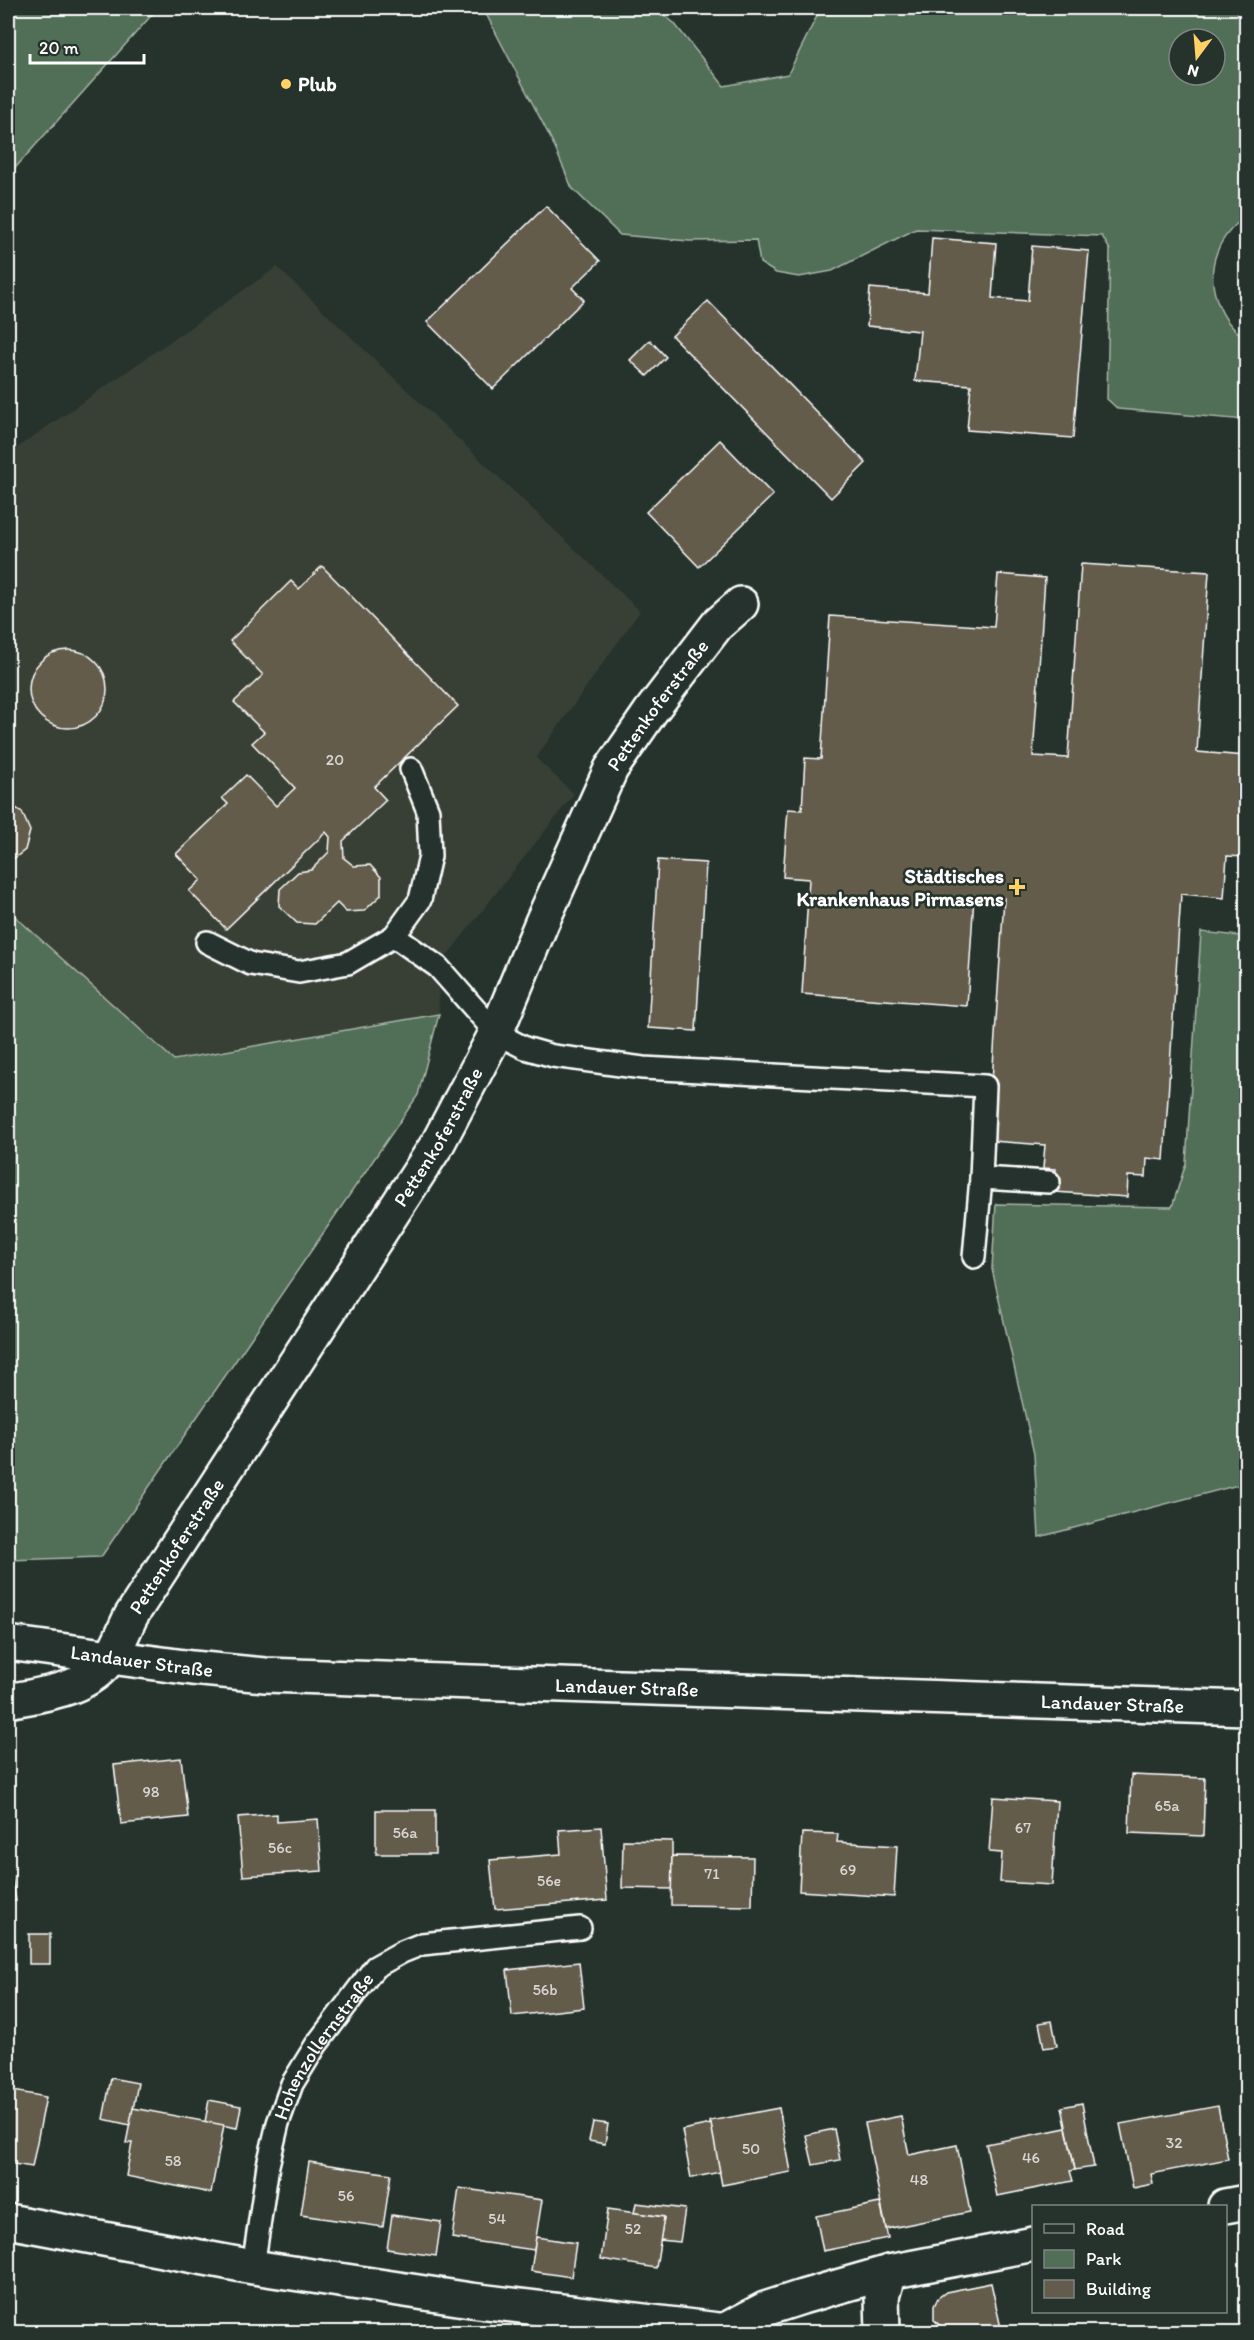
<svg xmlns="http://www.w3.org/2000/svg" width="1254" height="2340" font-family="Itim,sans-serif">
<rect width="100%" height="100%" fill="#26332d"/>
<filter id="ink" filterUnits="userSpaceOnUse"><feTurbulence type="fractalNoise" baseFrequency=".0167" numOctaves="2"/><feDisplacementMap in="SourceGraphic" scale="12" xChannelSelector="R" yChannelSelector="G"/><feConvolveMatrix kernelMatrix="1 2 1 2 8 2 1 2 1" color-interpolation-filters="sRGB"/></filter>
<g filter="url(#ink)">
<polygon fill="#383f36" points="277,267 640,611 536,758 574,794 438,967 439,1014 174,1060 8,910 8,454"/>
<g fill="#516e56" stroke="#a8b6aa" stroke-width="1.5" fill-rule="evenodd">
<polygon points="8,8 158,8 8,176"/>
<path d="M483 8H655L674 23 724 86 788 74 821 8H1246V216C1234 225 1223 236 1217 252 1205 282 1219 322 1246 338V420L1118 409 1107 399 1110 250 1102 236 916 229 832 271 799 277 776 273 760 263 756 240 689 241 620 235 572 188 552 141ZM1179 39H1215V75H1179Z"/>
<polygon points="8,910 174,1060 439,1014 418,1095 101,1557 8,1560"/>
<polygon points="1246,921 1246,1483 1039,1537 1034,1454 992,1269 996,1204 1172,1207 1186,1163 1201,932 1240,936"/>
</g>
<g fill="#635c4c" stroke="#fff" stroke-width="1.5">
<polygon points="546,206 600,261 572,288 584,300 493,389 427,322"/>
<polygon points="932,238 996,243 992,298 1028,301 1032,246 1089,251 1073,438 967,430 971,385 915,381 920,331 867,326 870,288 928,293"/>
<polygon points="708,301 866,463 831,498 672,336"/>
<polygon points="650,340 666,357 647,376 630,360"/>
<polygon points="720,440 773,495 699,567 646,512"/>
<polygon points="1081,564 1209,572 1197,752 1246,756 1242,810 1246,810 1246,857 1227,856 1224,898 1181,894 1164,1160 1147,1158 1146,1177 1128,1176 1127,1197 1055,1192 1056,1169 1043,1168 1045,1145 992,1141 989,1127 1004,898 974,896 967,1006 802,994 809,879 783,877 788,809 802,810 805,758 821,759 830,616 994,627 998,574 1045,578 1033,756 1068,758"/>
<polygon points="322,566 458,706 374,787 386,800 343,841 344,858 354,866 370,865 381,877 381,895 364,911 346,912 337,903 315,924 297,923 279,906 280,889 298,872 311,870 329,852 330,837 326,832 226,929 189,891 201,880 176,854 228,804 222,798 246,775 276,806 295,788 252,743 264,732 234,702 263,675 230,641 291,581 299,589"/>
<circle cx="68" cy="689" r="39"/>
<polygon points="8,803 22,812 30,831 25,850 8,863"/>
<polygon points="658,860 706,863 696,1031 648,1028"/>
<polygon points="181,1758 188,1817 121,1824 114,1765"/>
<polygon points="1131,1775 1205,1778 1203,1836 1129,1833"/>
<polygon points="1246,1782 1246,1807 1243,1804 1242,1793"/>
<polygon points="993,1797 1057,1801 1052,1885 1000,1882 1002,1853 989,1852"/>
<rect x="376" y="1810" width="59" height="44"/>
<polygon points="277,1814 277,1822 318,1819 322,1871 243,1876 238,1817"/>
<polygon points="601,1827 607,1900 495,1909 490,1860 561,1854 559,1830"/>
<polygon points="802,1833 838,1834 837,1842 897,1846 894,1897 799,1891"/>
<polygon points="623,1840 672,1841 672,1889 622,1888"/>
<polygon points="8,1855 16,1901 8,1902"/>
<polygon points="672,1856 753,1857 752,1906 671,1905"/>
<rect x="29" y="1934" width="21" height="30"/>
<polygon points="579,1962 584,2008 512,2016 507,1970"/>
<polygon points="1052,2021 1057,2046 1044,2048 1039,2023"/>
<polygon points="111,2078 138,2083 130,2125 103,2119"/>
<polygon points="8,2090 46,2097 32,2167 8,2163"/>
<polygon points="209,2100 241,2106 237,2128 205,2122"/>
<polygon points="1082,2103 1094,2167 1075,2170 1062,2107"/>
<polygon points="1218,2106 1228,2159 1151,2174 1153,2184 1133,2188 1120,2124"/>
<polygon points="133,2108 224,2125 211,2193 126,2176 132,2143 126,2143"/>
<polygon points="779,2108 791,2172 722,2185 710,2121"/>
<polygon points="901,2116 909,2155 957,2145 970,2212 886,2229 865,2123"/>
<polygon points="593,2122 608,2124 605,2144 589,2141"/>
<polygon points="711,2124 720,2172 691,2178 682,2130"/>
<polygon points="1066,2128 1075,2170 1070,2171 1073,2181 997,2196 986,2144"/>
<polygon points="834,2129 840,2160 813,2165 806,2135"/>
<polygon points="309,2162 391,2174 383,2227 301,2215"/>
<polygon points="459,2188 542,2200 534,2250 452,2238"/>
<polygon points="636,2203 685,2209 680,2242 660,2240 664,2217 634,2213"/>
<polygon points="880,2203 888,2238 823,2251 816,2216"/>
<polygon points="608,2209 664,2217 656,2268 601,2259"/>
<polygon points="392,2215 441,2222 436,2256 387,2249"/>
<polygon points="536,2237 576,2243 571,2277 531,2271"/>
<polygon points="991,2283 1001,2328 984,2332 947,2332 934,2320 934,2306 938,2298 946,2292"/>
</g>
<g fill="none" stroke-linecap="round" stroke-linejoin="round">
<g stroke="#fff" stroke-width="26">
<g id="service">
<polyline points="394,936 438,967 496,1033 525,1048 553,1056 643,1068 985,1086 981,1178 1049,1182"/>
<polyline points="207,942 251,964 299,972 348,963 394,936 420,900 430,856 428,811 411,769"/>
<polyline points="974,1257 981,1178"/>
<path id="s1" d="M253 2267 268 2165 278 2123 292 2084 316 2045 375 1967 402 1952 422 1944 580 1928"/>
</g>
</g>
<g stroke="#fff" stroke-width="38">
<g id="minor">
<path id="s2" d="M8 1701C43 1694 88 1690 110 1658 118 1646 124 1630 131 1616L438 1143 496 1033 542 922 611 769 651 711 717 625 741 604"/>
<polyline points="1225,2206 1246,2202"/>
<polyline points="8,2221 253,2267 471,2300 735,2332"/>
<polyline points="723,2331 765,2309 802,2297 889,2272 1034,2244"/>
<polyline points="883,2332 882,2297 889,2272"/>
</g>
</g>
<g stroke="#fff" stroke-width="38">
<g id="secondary">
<path id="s3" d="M8 1643 192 1668 265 1675 1246 1708"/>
</g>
</g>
<use href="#service" stroke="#26332d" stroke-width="21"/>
<use href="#minor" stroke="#26332d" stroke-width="33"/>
<use href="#secondary" stroke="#26332d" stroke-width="33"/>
</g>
</g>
<g fill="#ffd166" stroke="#26332d" stroke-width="2">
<circle cx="286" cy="84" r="6"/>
<path d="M1014 878h6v6h6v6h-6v6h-6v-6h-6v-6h6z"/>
</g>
<g text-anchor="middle" stroke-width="5" stroke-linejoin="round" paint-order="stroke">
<g font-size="16" fill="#d8d6d2">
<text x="335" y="765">20</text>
<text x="151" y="1797">98</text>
<text x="1167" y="1811">65a</text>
<text x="1023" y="1833">67</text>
<text x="405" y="1838">56a</text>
<text x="280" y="1853">56c</text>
<text x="848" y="1875">69</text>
<text x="712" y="1879">71</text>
<text x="549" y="1886">56e</text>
<text x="545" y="1995">56b</text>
<text x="1174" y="2148">32</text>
<text x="751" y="2154">50</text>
<text x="1031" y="2163">46</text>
<text x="173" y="2166">58</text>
<text x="919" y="2185">48</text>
<text x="346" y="2201">56</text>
<text x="497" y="2224">54</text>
<text x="633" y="2234">52</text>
</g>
<g font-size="20" font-weight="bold" fill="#fff" stroke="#26332d" text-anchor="start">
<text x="298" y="91">Plub</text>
<text x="1004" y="883" text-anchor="end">Städtisches<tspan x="1004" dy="23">Krankenhaus Pirmasens</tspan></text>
</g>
<g font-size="20" fill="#fff" stroke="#26332d">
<text dy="7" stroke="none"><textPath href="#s2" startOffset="1216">Pettenkoferstraße</textPath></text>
<text dy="7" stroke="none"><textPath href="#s2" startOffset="730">Pettenkoferstraße</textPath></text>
<text dy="7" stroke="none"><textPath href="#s2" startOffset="244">Pettenkoferstraße</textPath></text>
<text dy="7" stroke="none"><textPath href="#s3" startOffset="135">Landauer Straße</textPath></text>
<text dy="7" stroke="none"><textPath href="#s3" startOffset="621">Landauer Straße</textPath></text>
<text dy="7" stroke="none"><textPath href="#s3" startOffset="1107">Landauer Straße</textPath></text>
<text dy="7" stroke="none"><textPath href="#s1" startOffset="236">Hohenzollernstraße</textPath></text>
</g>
</g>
<rect width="1254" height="2340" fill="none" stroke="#26332d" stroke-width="30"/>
<rect x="15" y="15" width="1224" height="2310" fill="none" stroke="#fff" stroke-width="2" filter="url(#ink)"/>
<rect x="1032" y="2205" width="195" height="108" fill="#26332d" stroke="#7d8581" stroke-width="1.5"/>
<rect x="1044" y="2224" width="30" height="9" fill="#26332d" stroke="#7d8581" stroke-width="1.5"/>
<text x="1086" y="2235" font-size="18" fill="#ffffff">Road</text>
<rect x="1044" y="2250" width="30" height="18" fill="#516e56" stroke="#7d8581" stroke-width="1.5"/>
<text x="1086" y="2265" font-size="18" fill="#ffffff">Park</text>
<rect x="1044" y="2280" width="30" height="18" fill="#635c4c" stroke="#7d8581" stroke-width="1.5"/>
<text x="1086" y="2295" font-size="18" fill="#ffffff">Building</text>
<g transform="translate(1197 57) rotate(196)"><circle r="28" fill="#26332d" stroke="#7d8581" stroke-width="1.5"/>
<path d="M0-4.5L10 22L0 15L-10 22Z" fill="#ffd166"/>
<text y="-9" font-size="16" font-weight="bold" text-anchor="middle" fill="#ffffff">N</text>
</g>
<path d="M30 54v9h114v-9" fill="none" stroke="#ffffff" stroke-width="3"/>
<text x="39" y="54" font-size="18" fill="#ffffff" stroke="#26332d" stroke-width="4.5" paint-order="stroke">20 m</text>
</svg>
